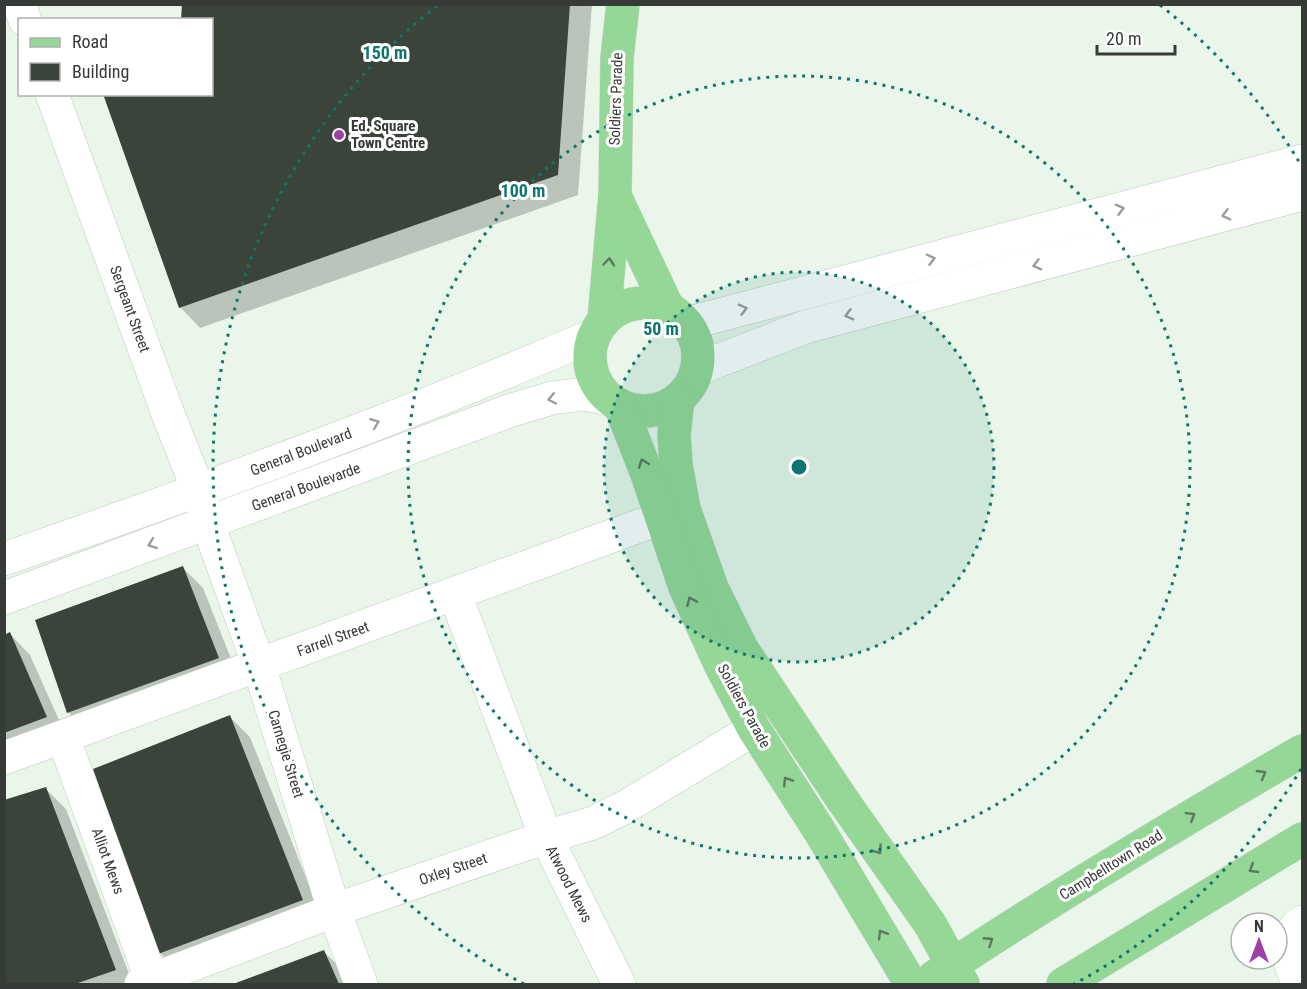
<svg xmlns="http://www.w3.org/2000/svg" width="1307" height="989" font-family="'Roboto Condensed',sans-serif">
<rect width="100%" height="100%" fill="#eaf6ea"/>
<g fill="#0003">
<polygon points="183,4 592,4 578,195 200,328 180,307 212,94 212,20"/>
<polygon points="182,567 203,588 239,679 88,732 68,712"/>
<polygon points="10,634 30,655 67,738 4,761 4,636"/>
<polygon points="230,717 250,737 323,920 180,973 160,953"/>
<polygon points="45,788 66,809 133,984 4,984 4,801"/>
<polygon points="324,952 345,972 350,984 237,984"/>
</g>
<g fill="#3b443a">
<polygon points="182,4 570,4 558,175 179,308 103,94 212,94 212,20 181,20"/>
<polygon points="183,566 219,658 67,713 35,620"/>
<polygon points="10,632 47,717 4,733 4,635"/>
<polygon points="230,715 303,900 158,954 93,769"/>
<polygon points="46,787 116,970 75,984 4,984 4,800"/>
<polygon points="324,950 339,984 233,984"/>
</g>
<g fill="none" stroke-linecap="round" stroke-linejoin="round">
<g stroke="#c0cbbf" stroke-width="34">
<g id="minor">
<polyline points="19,4 25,20"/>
<polyline points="52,94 168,414 199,492 208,524 259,666 334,910 361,984"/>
<polyline points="686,324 1302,161"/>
<polyline points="697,369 805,327 1302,194"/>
<path d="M4 559C203 490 401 418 594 335"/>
<polyline points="455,594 546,837 619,984"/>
<polyline points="4,598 512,410 552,398 584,394 610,399"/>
<polyline points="63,737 153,984"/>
<polyline points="4,758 661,518"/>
<polyline points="141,984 346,906 546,837 593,823 627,806 754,729"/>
<path d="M1300 984C1289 966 1280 937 1302 922"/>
</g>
</g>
<g stroke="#d3d4d3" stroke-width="34">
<g id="major">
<polyline points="615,196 668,308"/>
<circle cx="644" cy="357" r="54"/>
<polyline points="604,320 615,194 617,58 623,4"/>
<polyline points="678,399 674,434 676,465 684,509 712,588 742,649 844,802 930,924 963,984"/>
<polyline points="620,405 647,474 685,587 720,664 754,729 819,830 911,984"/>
<path d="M934 977C1054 897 1178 823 1302 751"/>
<polyline points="1063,984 1302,839"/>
</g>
</g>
<use href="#minor" stroke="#fff" stroke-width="33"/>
<use href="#major" stroke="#94d797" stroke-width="33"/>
</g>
<defs><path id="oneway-chevron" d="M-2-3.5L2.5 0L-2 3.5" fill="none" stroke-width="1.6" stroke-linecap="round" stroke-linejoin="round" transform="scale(1.5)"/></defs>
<g stroke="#9b9d9b">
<use href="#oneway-chevron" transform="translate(1120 209) rotate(-15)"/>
<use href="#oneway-chevron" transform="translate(1226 215) rotate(165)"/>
<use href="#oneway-chevron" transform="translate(931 259) rotate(-15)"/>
<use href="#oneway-chevron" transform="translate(1037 265) rotate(165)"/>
<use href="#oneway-chevron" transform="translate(743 309) rotate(-15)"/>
<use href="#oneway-chevron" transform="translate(849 315) rotate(165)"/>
<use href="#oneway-chevron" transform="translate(552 399) rotate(168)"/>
<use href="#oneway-chevron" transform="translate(375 423) rotate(-21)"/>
<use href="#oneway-chevron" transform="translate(152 544) rotate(160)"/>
</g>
<g stroke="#5c795d">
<use href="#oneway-chevron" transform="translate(609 262) rotate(-85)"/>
<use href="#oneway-chevron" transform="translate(643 463) rotate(-110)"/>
<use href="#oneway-chevron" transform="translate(691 601) rotate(-114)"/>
<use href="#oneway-chevron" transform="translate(1262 774) rotate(-30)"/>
<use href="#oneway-chevron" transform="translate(787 781) rotate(-123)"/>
<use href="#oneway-chevron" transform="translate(1191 816) rotate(-32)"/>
<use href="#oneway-chevron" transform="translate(878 850) rotate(55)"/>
<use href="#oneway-chevron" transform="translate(1253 869) rotate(149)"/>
<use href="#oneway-chevron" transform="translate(882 934) rotate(-121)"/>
<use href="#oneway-chevron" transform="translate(989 941) rotate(-33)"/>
</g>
<circle cx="799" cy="467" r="195" fill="#0f766e" fill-opacity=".12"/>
<g fill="none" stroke="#0f766e" stroke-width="3" stroke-dasharray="3 6">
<circle cx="799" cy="467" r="195"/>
<circle cx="799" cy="467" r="391"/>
<path d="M1301 769A586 586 0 0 1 1074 984M524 984A586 586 0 0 1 438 5M1160 5A586 586 0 0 1 1301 165"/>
</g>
<circle fill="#9f40a8" stroke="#fff" stroke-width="2" cx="339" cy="135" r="6"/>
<g text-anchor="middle" stroke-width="6" stroke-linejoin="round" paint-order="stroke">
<g font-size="15" fill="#373b37" stroke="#fff">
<text transform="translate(616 99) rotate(-88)" y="5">Soldiers Parade</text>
<text transform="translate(130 309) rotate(70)" y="5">Sergeant Street</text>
<text transform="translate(301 452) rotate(-21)" y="5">General Boulevard</text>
<text transform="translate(306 487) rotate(-20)" y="5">General Boulevarde</text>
<text transform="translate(333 639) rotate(-20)" y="5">Farrell Street</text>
<text transform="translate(744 706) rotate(61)" y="5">Soldiers Parade</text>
<text transform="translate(286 754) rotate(73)" y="5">Carnegie Street</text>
<text transform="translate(108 861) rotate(70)" y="5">Alliot Mews</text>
<text transform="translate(1111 865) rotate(-32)" y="5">Campbelltown Road</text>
<text transform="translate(453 869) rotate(-19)" y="5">Oxley Street</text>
<text transform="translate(569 884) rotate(63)" y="5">Atwood Mews</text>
</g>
<g font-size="15" font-weight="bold" fill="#373b37" stroke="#fff" text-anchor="start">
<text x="351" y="131">Ed. Square<tspan x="351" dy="17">Town Centre</tspan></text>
</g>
</g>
<circle cx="799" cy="467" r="9" fill="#0f766e" stroke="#fff" stroke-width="3"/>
<g font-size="18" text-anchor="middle" font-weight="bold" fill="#0f766e" stroke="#fff" stroke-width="6" stroke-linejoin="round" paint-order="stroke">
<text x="385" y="59">150 m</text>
<text x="523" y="197">100 m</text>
<text x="661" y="335">50 m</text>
</g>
<rect width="1307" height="989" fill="none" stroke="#373b37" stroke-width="12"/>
<rect x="18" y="18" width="195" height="78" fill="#ffffff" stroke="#afb1af" stroke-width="1.5"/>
<rect x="30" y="38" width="30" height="9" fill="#94d797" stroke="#afb1af" stroke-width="1.5"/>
<text x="72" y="48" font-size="18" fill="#373b37">Road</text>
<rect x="30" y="63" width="30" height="18" fill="#3b443a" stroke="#afb1af" stroke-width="1.5"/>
<text x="72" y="78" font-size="18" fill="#373b37">Building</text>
<g transform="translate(1259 941)"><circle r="28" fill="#ffffff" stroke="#afb1af" stroke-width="1.5"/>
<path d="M0-4.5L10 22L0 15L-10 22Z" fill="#9f40a8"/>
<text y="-9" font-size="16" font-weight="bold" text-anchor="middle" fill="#373b37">N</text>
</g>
<path d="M1097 45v9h78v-9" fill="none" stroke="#373b37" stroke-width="3"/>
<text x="1106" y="45" font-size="18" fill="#373b37" stroke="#ffffff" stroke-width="4.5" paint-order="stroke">20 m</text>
</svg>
